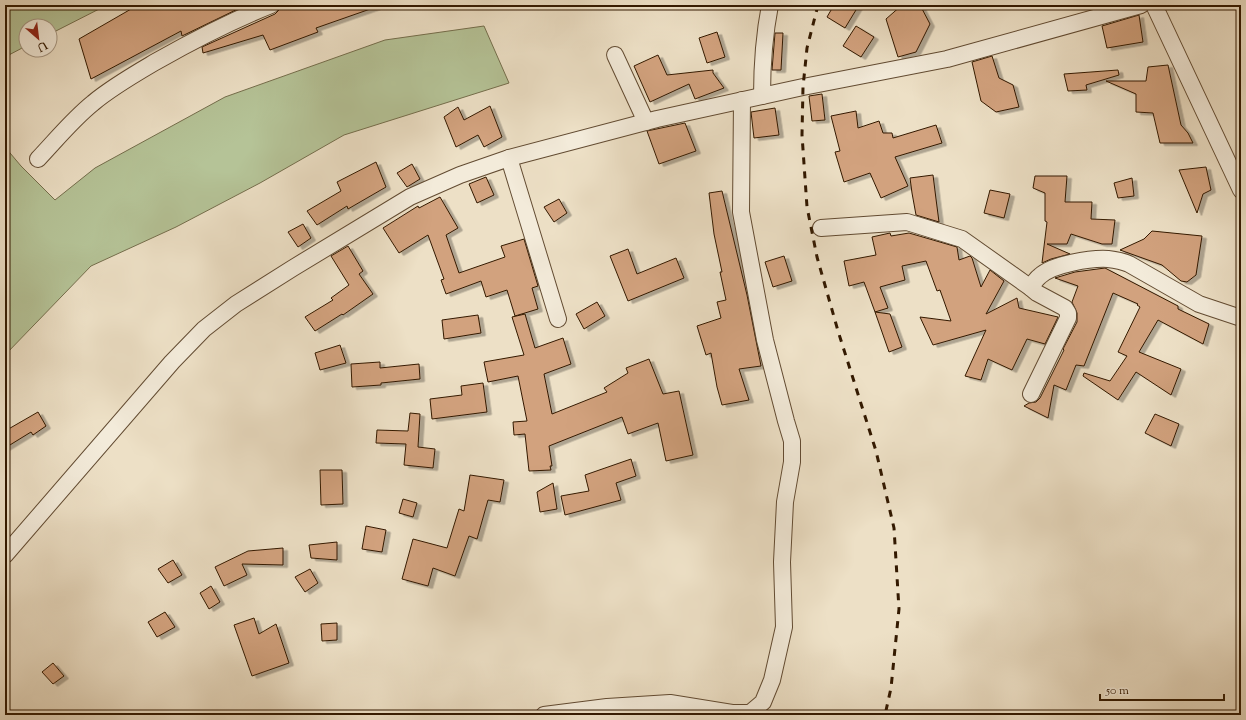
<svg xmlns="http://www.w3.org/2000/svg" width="1246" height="720" font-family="'Sorts Mill Goudy',serif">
<defs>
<filter id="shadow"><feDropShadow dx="4.5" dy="2.5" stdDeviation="0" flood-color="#0004"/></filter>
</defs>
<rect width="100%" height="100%" fill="#ede0c6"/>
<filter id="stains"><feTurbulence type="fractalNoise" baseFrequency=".005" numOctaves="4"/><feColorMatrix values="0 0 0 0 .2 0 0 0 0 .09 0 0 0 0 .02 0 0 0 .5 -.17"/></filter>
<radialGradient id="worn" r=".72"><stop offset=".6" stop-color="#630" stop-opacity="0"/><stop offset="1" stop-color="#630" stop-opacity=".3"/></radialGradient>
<g fill="#b5c397" stroke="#746e4c">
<polygon points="5,5 107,5 50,34 50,26 26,26 26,46 5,57"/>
<polygon points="484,26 509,83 344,135 260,183 176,227 91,266 5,355 5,147 21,166 55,200 95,168 225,97 385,40"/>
</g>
<g fill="#d2a27e" stroke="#331900" filter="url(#shadow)">
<polygon points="138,5 246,5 182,36 181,31 91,79 79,39"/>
<polygon points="280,5 376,5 376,7 316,28 318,32 270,50 263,35 203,53 202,47 275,14 279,10"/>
<polygon points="834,5 859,5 845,28 827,17"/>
<polygon points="902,5 920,5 930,24 916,52 898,57 886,19"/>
<polygon points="1139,15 1143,42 1107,48 1102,26"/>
<polygon points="856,26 874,37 861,57 843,46"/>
<polygon points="717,32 725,57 707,63 699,38"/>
<polygon points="775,33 783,33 781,70 772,70"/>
<polygon points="658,55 667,75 713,70 713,73 724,88 695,99 689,84 650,102 634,66"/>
<polygon points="992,56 999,78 1013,85 1019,107 996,112 981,101 972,62"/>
<polygon points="1168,65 1181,125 1188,133 1193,143 1160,143 1153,113 1136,112 1136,94 1106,81 1146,81 1148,67"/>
<polygon points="1118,70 1119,75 1086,85 1087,90 1068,91 1064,74"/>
<polygon points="822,94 825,120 812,121 809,96"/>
<polygon points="490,106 502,137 484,147 478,135 456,147 444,117 458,107 464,120"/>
<polygon points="775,108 779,135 754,138 751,112"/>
<polygon points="856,111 858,128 879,121 883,133 892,133 893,138 936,125 942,143 895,157 908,186 881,198 870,173 844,182 835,152 840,151 831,116"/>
<polygon points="685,123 696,151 659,164 647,131"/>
<polygon points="376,162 386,187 348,209 347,206 317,225 307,211 341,191 337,182"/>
<polygon points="412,164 420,179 407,187 397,173"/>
<polygon points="1206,167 1211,190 1203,194 1197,213 1179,170"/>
<polygon points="933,175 936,199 939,222 916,215 912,193 910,178"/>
<polygon points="1035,176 1067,176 1065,202 1092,202 1091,219 1115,220 1112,244 1102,244 1071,234 1067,244 1047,244 1070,254 1051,259 1042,263 1047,222 1045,221 1045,193 1033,188"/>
<polygon points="486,177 494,195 477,203 469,184"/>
<polygon points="1132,178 1134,196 1118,198 1114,183"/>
<polygon points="990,190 1010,194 1004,218 984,213"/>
<polygon points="722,191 747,295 761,366 739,369 749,400 722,405 717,387 711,353 706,355 697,326 721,318 717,302 726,300 720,272 722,272 714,234 709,193"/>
<polygon points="440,197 458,228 446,235 459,273 505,257 501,246 524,239 538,286 532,288 538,309 515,316 507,290 486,297 481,281 446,294 441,280 444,279 428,235 399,253 383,228 418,206 419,208"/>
<polygon points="559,199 567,213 554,222 544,207"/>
<polygon points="303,224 311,238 298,247 288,232"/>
<polygon points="1152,231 1202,236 1196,275 1187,282 1181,281 1162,265 1120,250 1144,239"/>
<polygon points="890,233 891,236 909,233 957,247 959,260 970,256 972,258 981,287 990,270 1004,281 986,314 1017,298 1019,308 1058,317 1045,344 1027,339 1012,370 988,359 981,380 965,376 986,330 933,345 920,317 951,321 940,290 937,291 926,261 902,266 905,280 880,287 888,308 875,312 864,282 849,286 844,261 876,255 872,237"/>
<polygon points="348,246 363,271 359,274 373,294 343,315 342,314 315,331 305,317 333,300 331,298 349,285 331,256"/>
<polygon points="628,249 637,274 676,258 684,278 628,301 610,256"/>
<polygon points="784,256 792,281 773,287 765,262"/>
<polygon points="1105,268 1178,306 1178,309 1209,324 1203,344 1158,320 1139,352 1181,369 1171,395 1136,372 1118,400 1083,376 1084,373 1110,381 1127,356 1118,352 1140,307 1137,305 1138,304 1113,293 1084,366 1076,365 1066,390 1054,385 1048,418 1024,406 1029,403 1036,402 1040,398 1064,350 1063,349 1077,322 1077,313 1072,302 1078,286 1055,278 1075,272"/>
<polygon points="597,302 605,316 584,329 576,314"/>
<polygon points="875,312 890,314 902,347 889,352"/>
<polygon points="525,314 535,348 563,338 571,364 544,374 552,414 607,392 604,388 628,373 626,368 649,359 663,394 679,391 693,455 666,461 658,423 628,434 622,417 549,446 552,466 550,466 551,470 529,471 525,434 514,435 513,422 527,421 518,376 488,382 484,362 524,355 512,317"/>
<polygon points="478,315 481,333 444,339 442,320"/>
<polygon points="340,345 346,363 320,370 315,353"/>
<polygon points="380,362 380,368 419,364 420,379 381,383 381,385 352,387 351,364"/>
<polygon points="483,383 487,412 432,419 430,399 462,395 461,386"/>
<polygon points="38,412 46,426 33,435 31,432 5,448 5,431"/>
<polygon points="410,413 420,414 418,447 435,449 433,468 404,465 406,444 376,443 377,430 408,431"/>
<polygon points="1155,414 1179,424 1171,446 1145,433"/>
<polygon points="631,459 636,476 616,483 621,500 565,515 561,496 589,491 585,475"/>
<polygon points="320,470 342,470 343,504 321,505"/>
<polygon points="470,475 504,480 500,502 488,500 477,539 469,536 455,576 433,568 428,586 402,579 413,539 447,548 459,509 464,511"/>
<polygon points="553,483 557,509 540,512 537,492"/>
<polygon points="403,499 417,503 413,517 399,513"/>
<polygon points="366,526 386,530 382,552 362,549"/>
<polygon points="337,542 337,560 311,558 309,545"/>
<polygon points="283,548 283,565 242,564 247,575 224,586 215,567 248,551"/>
<polygon points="173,560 182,575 168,583 158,569"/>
<polygon points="310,569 318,583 305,592 295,577"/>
<polygon points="211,586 220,602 209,609 200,593"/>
<polygon points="165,612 175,627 157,637 148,622"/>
<polygon points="254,618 259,634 276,624 289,663 252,676 234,625"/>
<polygon points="337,623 337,640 322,641 321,624"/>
<polygon points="53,663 64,676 53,684 42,672"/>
</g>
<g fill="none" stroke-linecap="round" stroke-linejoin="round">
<g stroke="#624b32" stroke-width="18">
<g id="street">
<polyline points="1154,5 1241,190"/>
<polyline points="615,55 646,122"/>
<path d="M762 96C762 65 764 36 770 5"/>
<polyline points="509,158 558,319"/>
<path d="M38 159C56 140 73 119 93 103 112 87 135 74 157 61 194 40 231 21 271 5"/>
<polyline points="821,228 907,222 962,239 1031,288"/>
<path d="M1031 394 1068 318V313L1065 308 1037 293 1031 288C1033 284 1036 279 1040 276 1053 264 1091 258 1108 259 1116 260 1122 261 1129 264L1199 304 1241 318"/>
<polyline points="5,555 172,362 204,329 236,304 293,268 410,197 460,175 509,158 657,119 803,87 947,59 1141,5"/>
<polyline points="544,715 607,707 670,703 732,713 750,713 763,702 772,680 784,627 782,562 785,502 792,462 792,441 786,421 765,340 741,212 742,100"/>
</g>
</g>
<use href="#street" stroke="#f3ebda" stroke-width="16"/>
<polyline stroke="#331900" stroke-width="3" stroke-dasharray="7 7" stroke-linecap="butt" points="818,5 807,48 803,87 802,135 807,207 817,257 838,331 876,451 894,528 899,609 891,688 885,715"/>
</g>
<rect width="1246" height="720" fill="none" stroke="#ede0c6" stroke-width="20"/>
<rect x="6" y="6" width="1234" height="708" fill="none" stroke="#331900" stroke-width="2"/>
<rect x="10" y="10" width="1226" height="700" fill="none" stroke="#331900"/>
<g transform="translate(38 38) rotate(152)"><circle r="19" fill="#f3ebda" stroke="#a69783"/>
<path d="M0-3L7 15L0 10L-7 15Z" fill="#8f2418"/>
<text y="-6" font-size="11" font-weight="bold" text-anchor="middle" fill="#331900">U</text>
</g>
<path d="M1100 694v6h124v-6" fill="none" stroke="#331900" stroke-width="2"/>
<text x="1106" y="694" font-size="12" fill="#331900" stroke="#f3ebda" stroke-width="3" paint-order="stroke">50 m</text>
<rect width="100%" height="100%" filter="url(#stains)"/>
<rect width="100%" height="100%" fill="url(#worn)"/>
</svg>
